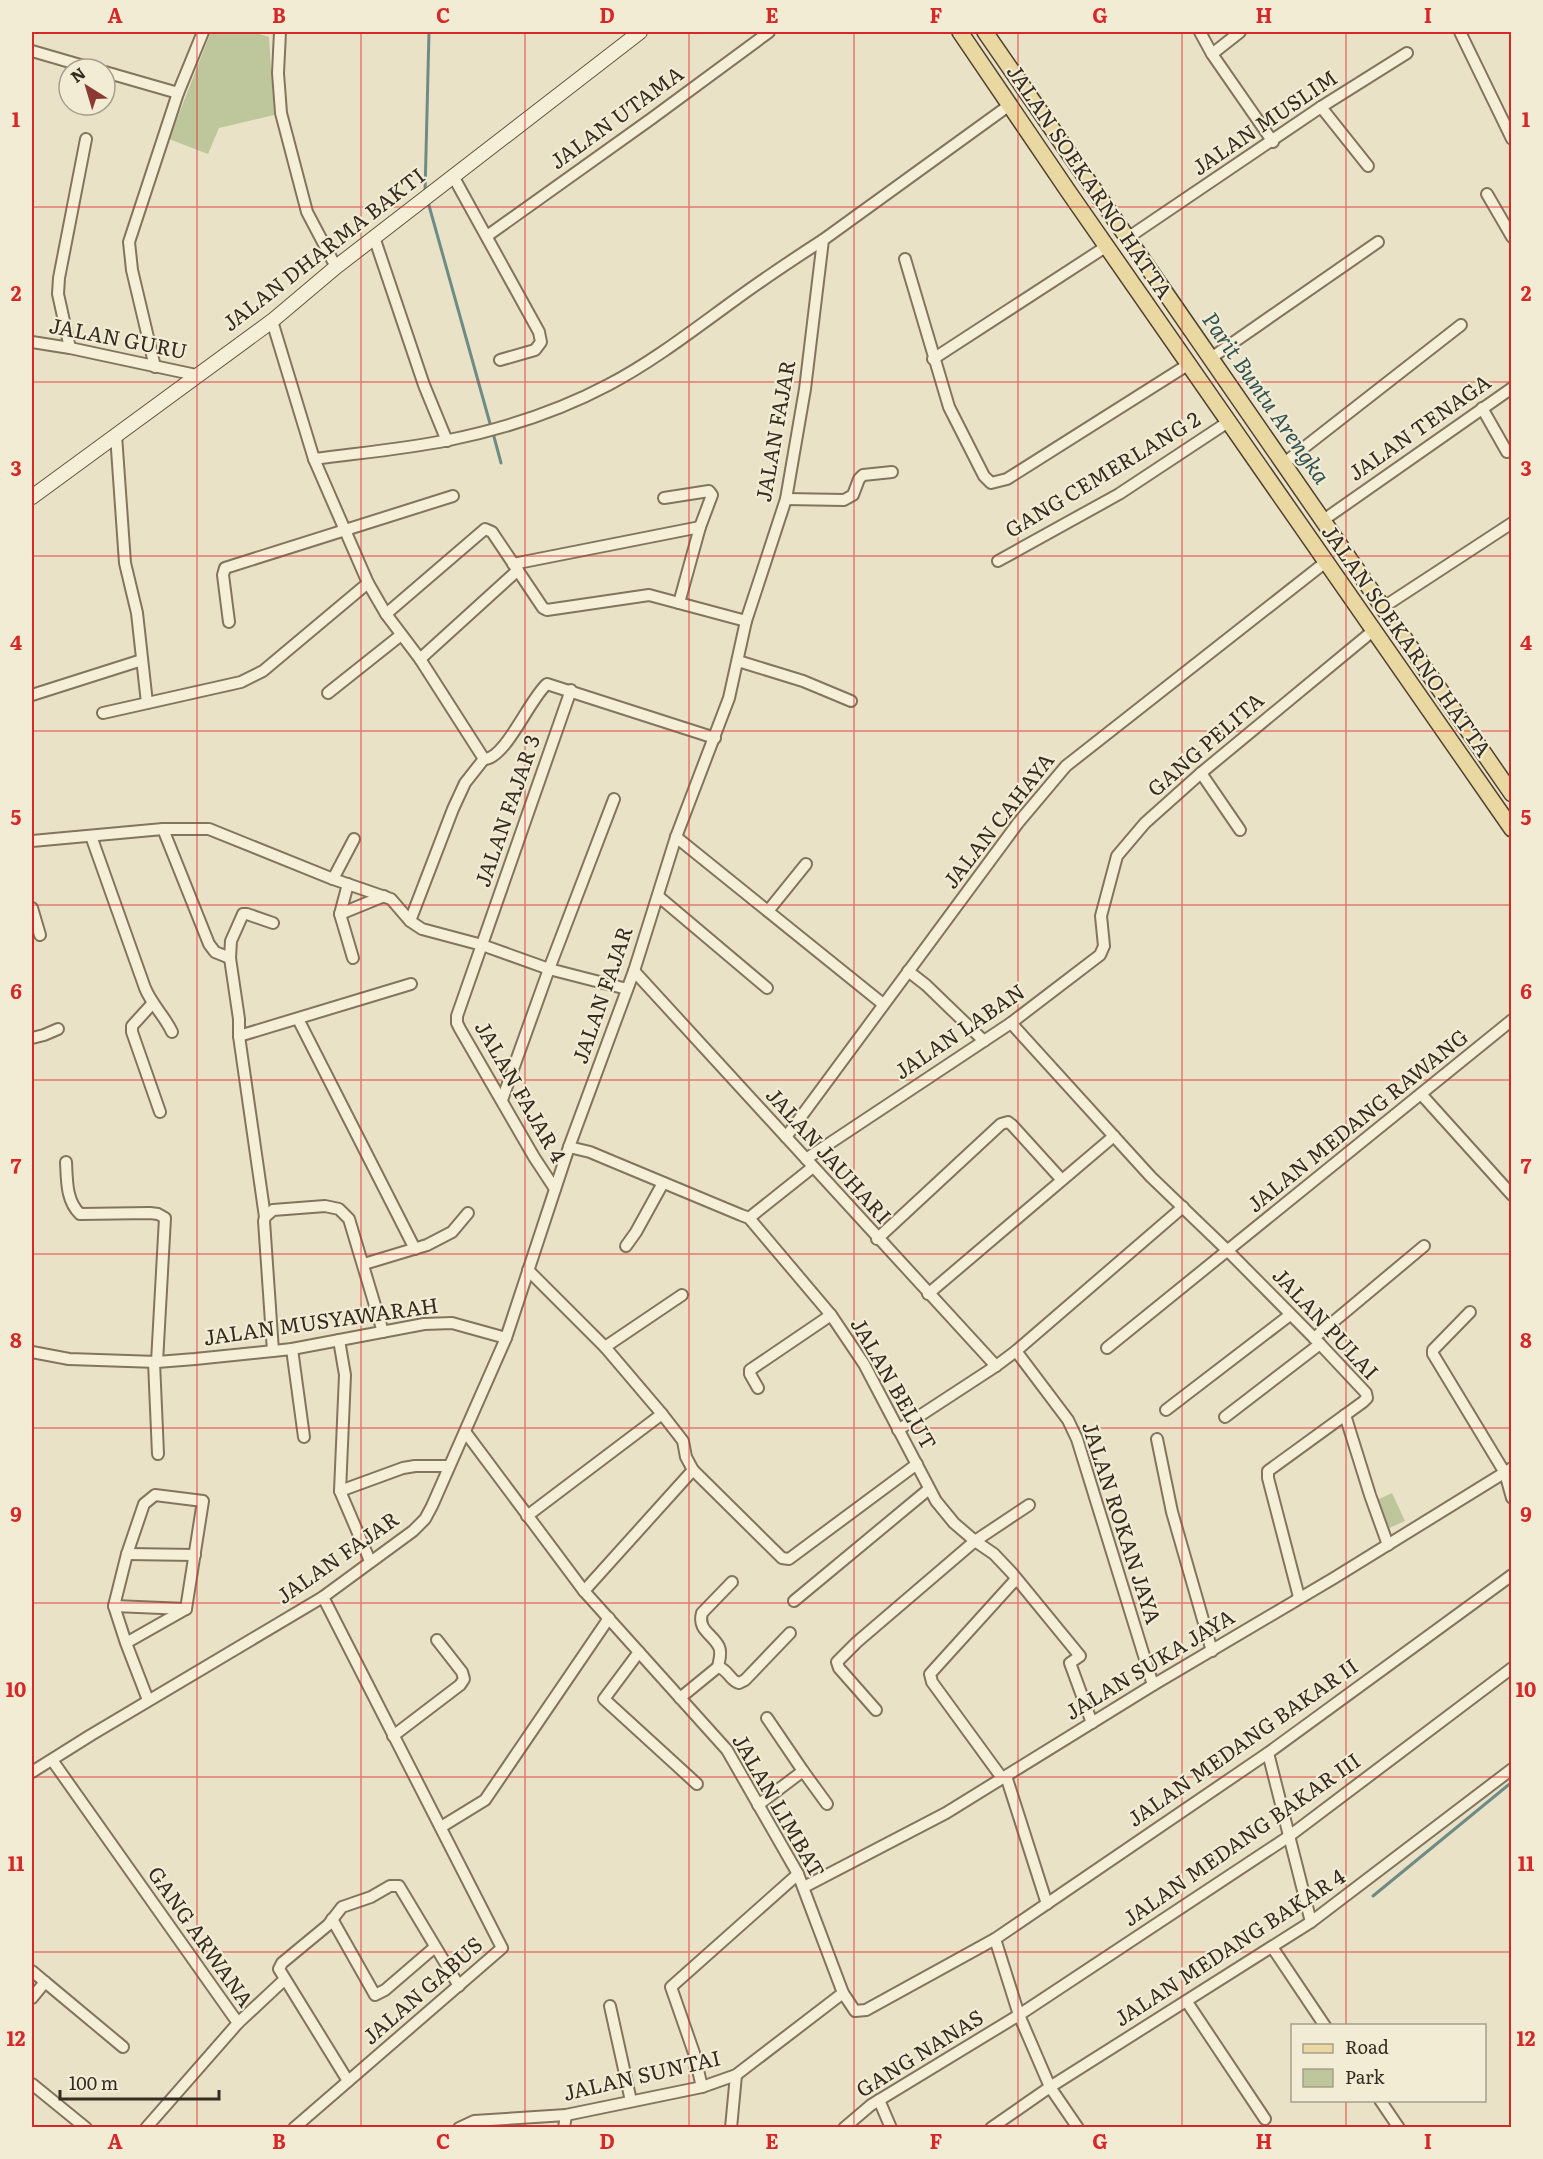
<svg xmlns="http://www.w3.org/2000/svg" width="1543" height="2159" font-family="Literata,serif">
<rect width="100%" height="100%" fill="#eae2c6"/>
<g fill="#bec79b">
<polygon points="211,32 253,32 269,37 274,115 219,128 208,154 169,139"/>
<polygon points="1392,1493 1405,1521 1387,1529 1375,1501"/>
</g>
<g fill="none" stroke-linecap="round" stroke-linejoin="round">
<g stroke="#6f8b86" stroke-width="3">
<polyline points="994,32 1215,351"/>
<polyline points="425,193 429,32"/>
<polyline points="428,202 491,427"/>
<polyline points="1219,357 1327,514"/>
<polyline points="493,433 501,463"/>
<polyline points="1373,1896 1512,1782"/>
</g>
<g stroke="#83745d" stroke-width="14">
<g id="minor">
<polyline points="280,32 278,73 281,113 307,212 336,267"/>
<polyline points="1200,32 1212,54 1273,142"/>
<polyline points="1460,32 1512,139"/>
<polyline points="32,51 94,69"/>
<polyline points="1212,54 1240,32"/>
<polyline points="105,72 178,93"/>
<polyline points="1321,107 1368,166"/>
<polyline points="453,176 539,332 541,342 535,350 500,360"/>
<polyline points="1487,194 1512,237"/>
<polyline points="487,236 651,119 769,32"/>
<polyline points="374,237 424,385 447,441"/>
<polyline points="1126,239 1321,107 1407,53"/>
<polyline points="905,259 949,407 984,476 991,483 1007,479 1189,364"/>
<path d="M272 321 314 459 368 583 386 614 420 659 484 759C505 760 530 698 547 684L715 738"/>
<polyline points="32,342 70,348 196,375"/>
<polyline points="70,348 58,294 59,278 86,139"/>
<polyline points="1211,358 1378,242"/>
<polyline points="933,359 1107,246"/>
<polyline points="155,367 132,270 129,242 178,93 203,32"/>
<polyline points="1482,408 1507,452"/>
<polyline points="116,435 125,563 137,613 147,703"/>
<path d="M314 459C359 453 405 449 449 440 503 429 559 411 608 385 652 362 692 331 732 302 762 280 792 260 823 240"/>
<polyline points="1283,464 1461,325"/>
<polyline points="664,498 709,491 712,495 700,527 679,603"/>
<polyline points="786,499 844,500 853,495 859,479 863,475 892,472"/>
<polyline points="1322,521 1512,388"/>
<polyline points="998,561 1119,494 1228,422"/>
<polyline points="513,564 700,527"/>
<polyline points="1382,608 1512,523"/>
<polyline points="386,614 485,529 492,532 543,608 547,610 649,595 746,621"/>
<polyline points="229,622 223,575 225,568 453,496"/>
<polyline points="420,659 518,570"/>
<polyline points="738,661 803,681 851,701"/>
<polyline points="328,693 401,635"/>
<polyline points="32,695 142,660"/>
<polyline points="103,713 241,682 263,671 368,583"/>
<polyline points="1201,773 1240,830"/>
<polyline points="163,829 209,944 215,952 230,958 231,941 243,914 247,914 273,923"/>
<path d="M91 836 145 988C152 1005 164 1015 172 1032"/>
<polyline points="676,837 883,1004"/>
<polyline points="32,841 163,829 209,829 333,879 391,899 410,921 422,929 482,945 549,969 627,989"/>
<polyline points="333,879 354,839"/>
<polyline points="348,884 340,914 353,958"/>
<polyline points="658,896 767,988"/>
<polyline points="32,908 40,935"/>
<polyline points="768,911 806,864"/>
<polyline points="340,914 384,896"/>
<polyline points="410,921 453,809 465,783 484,759"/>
<polyline points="230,958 239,1019 239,1036 265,1217"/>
<polyline points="634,971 996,1366"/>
<polyline points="908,971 926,985 984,1041"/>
<polyline points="152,1004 132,1026 132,1032 160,1112"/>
<polyline points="298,1019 415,1249"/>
<polyline points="1011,1023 1151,1177 1228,1251 1320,1344 1366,1393 1367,1398 1363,1402 1268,1471 1268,1478 1299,1597"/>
<polyline points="239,1036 411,984"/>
<polyline points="32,1038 44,1035 58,1029"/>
<polyline points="1421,1094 1512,1195"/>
<polyline points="502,1100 549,969 614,799"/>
<polyline points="786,1137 1018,823 1066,766 1327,561"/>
<polyline points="569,1147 590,1152 609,1160 741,1215 749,1218 755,1225 831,1315 864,1364 936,1501 954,1523 975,1541 994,1554 1012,1573 1080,1656 1070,1663 1092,1723"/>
<polyline points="806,1159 1011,1023 1100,955 1104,946 1101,916 1117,856 1145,823 1201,773 1374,630"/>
<path d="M66 1162C67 1180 66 1201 80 1214L150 1213 158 1214 165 1218 157 1362"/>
<polyline points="555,1189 534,1157 460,1029 457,1023 457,1016 571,690"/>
<polyline points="749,1218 813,1167"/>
<polyline points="877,1239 1001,1124 1008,1122 1012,1125 1061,1179"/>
<polyline points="626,1246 636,1232 663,1183"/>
<polyline points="364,1264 427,1245 452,1232 468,1213"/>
<polyline points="528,1270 605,1347 662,1414 683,1441 686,1457 693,1470 782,1558 789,1559 917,1464"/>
<polyline points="928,1294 1114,1136"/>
<polyline points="1470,1312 1433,1350 1433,1354 1505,1473 1512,1498"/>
<polyline points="1314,1338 1424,1246"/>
<polyline points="339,1340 345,1375 340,1491 370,1561"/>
<polyline points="605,1347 682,1295"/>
<polyline points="1107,1348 1512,1020"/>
<polyline points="292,1349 304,1437"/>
<polyline points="273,1351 264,1221 265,1217 273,1210 325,1206 339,1209 349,1219 383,1332"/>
<polyline points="1016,1351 1068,1420 1077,1439 1153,1685"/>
<polyline points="32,1352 69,1359 157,1362 195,1359 292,1349 424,1324 452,1323 506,1338"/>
<polyline points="154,1362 158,1454"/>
<polyline points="758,1388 750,1374 750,1370 831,1315"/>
<polyline points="1166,1410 1290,1315"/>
<polyline points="1345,1415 1370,1495 1388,1545"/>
<polyline points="1225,1417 1320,1344"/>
<polyline points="898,1430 996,1366 1016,1351 1183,1207"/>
<polyline points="466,1433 584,1591 727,1750 798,1874 843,1993 855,2011 866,2010 995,1939 1268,1753 1512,1575"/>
<polyline points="1157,1439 1172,1512 1212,1651"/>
<polyline points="340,1491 403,1468 415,1466 449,1466"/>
<polyline points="527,1516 662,1414"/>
<polyline points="127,1554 195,1555"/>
<polyline points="584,1591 693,1470"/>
<polyline points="794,1601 929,1489"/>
<polyline points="114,1606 186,1609"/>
<polyline points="126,1643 114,1606 127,1554 144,1504 155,1495 203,1501 186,1609 126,1643 148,1700"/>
<polyline points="639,1652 604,1699 697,1784"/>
<path d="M718 1667C719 1661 722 1653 719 1647 713 1634 697 1630 702 1613L732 1582"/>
<path d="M680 1698 718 1667C728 1669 730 1681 739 1683L745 1680 790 1633"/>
<polyline points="876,1710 839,1668 837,1662 857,1642 975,1541 1029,1505"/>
<polyline points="393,1736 460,1685 464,1679 462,1672 437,1640"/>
<polyline points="1268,1753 1311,1922"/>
<polyline points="52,1760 238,2023 146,2128"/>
<polyline points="803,1771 827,1804"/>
<polyline points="32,1772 91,1735 323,1597 413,1531 425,1519 432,1506 506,1338 569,1147 634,971 676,837 729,698 746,621 786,499 805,389 823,240 1011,104"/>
<polyline points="1006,1776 1047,1904"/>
<polyline points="1002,1778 932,1682 930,1674 1016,1579"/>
<polyline points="758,1805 803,1771 767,1718"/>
<polyline points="441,1827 485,1800 609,1618"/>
<polyline points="804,1887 946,1813 1153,1685 1334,1578 1512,1468"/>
<polyline points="332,1919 375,1995 385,1990 435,1947"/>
<polyline points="995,1939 1019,2015 1050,2087 1078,2128"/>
<polyline points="1272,1947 1325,2026"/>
<polyline points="32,1971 45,1982"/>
<polyline points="32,1998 45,1982 123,2047"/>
<polyline points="1187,2002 1265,2119"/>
<polyline points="610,2006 631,2101"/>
<polyline points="238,2023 284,1980"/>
<polyline points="348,2081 279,1969 282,1963 328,1925 342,1907 371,1897 390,1886 399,1886 459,1986"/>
<polyline points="32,2084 86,2128"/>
<polyline points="702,2087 694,2053 671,1987 798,1874"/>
<polyline points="879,2100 891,2128"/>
<polyline points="1380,2100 1399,2128"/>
<polyline points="294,2128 502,1948 323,1597"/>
<polyline points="459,2128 474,2121 566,2115 702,2087 736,2075 843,1993"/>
<polyline points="564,2128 566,2115"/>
<polyline points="731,2128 736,2075"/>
<polyline points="844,2128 871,2105 1019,2015 1288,1837 1512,1668"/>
<polyline points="991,2128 1050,2087 1311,1922 1512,1769"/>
</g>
</g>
<g stroke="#655541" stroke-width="16">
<polyline id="secondary" points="32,497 272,321 336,267 640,32"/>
</g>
<g stroke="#514231" stroke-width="18">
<g id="primary">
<polyline points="960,32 1068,191 1512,829"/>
<polyline points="985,32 1512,794"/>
</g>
</g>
<use href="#minor" stroke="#f5efd8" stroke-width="10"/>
<use href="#secondary" stroke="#f5efd8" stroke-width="14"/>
<use href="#primary" stroke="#e9d8a2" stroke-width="15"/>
</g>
<path fill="none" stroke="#d62828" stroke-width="1.5" stroke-opacity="0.55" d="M197 32V2128M361 32V2128M525 32V2128M689 32V2128M854 32V2128M1018 32V2128M1182 32V2128M1346 32V2026M32 207H1512M32 382H1512M32 556H1512M32 731H1512M32 905H1512M32 1080H1512M32 1254H1512M32 1428H1512M32 1603H1512M32 1777H1512M32 1952H1512M1346 2100V2128"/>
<g text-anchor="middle" stroke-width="4.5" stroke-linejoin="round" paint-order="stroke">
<g font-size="21" fill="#352b20" stroke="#f2ecd5">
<text transform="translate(617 118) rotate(-36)" y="7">JALAN UTAMA</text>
<text transform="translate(1265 123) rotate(-34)" y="7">JALAN MUSLIM</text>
<text transform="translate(1089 182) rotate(56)" y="7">JALAN SOEKARNO HATTA</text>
<text transform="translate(324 250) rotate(-38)" y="7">JALAN DHARMA BAKTI</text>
<text transform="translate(118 339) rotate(11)" y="7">JALAN GURU</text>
<text transform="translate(1420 428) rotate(-35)" y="7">JALAN TENAGA</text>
<text transform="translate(776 431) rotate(-80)" y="7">JALAN FAJAR</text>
<text transform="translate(1103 475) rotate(-31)" y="7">GANG CEMERLANG 2</text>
<text transform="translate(1406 641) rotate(55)" y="7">JALAN SOEKARNO HATTA</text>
<text transform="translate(1206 745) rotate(-41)" y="7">GANG PELITA</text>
<text transform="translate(508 811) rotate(-71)" y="7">JALAN FAJAR 3</text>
<text transform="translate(999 821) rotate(-52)" y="7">JALAN CAHAYA</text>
<text transform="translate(603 995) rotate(-71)" y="7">JALAN FAJAR</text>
<text transform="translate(960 1032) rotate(-34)" y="7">JALAN LABAN</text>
<text transform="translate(520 1092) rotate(60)" y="7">JALAN FAJAR 4</text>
<text transform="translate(1358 1121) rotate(-39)" y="7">JALAN MEDANG RAWANG</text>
<text transform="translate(828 1156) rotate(48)" y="7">JALAN JAUHARI</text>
<text transform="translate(321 1322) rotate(-8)" y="7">JALAN MUSYAWARAH</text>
<text transform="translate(1325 1324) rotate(47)" y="7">JALAN PULAI</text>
<text transform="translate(893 1384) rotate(60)" y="7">JALAN BELUT</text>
<text transform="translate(1121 1523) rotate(72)" y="7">JALAN ROKAN JAYA</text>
<text transform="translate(338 1558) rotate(-35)" y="7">JALAN FAJAR</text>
<text transform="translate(1150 1665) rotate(-31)" y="7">JALAN SUKA JAYA</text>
<text transform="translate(1243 1743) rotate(-35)" y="7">JALAN MEDANG BAKAR II</text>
<text transform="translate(778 1806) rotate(60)" y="7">JALAN LIMBAT</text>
<text transform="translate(1242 1840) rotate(-35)" y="7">JALAN MEDANG BAKAR III</text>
<text transform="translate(200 1937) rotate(55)" y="7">GANG ARWANA</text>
<text transform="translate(1230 1948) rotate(-33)" y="7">JALAN MEDANG BAKAR 4</text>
<text transform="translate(423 1991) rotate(-41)" y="7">JALAN GABUS</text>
<text transform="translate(920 2054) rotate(-32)" y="7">GANG NANAS</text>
<text transform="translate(642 2076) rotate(-13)" y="7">JALAN SUNTAI</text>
</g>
<g font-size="22" font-style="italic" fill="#315353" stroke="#f2ecd5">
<text transform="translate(1266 398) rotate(55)" y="8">Parit Buntu Arengka</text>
</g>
</g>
<rect width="1543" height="2159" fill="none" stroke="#f2ecd5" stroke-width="66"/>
<rect x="1291" y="2024" width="195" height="78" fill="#f2ecd5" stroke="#a69f8d" stroke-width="1.5"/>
<rect x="1303" y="2044" width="30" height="9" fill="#e9d8a2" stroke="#a69f8d" stroke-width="1.5"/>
<text x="1345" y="2054" font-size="18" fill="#352b20">Road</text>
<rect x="1303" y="2069" width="30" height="18" fill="#bec79b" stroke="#a69f8d" stroke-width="1.5"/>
<text x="1345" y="2084" font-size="18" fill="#352b20">Park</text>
<g transform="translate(87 87) rotate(323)"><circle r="28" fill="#f2ecd5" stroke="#a69f8d" stroke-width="1.5"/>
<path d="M0-4.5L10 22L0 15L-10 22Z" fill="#8c3934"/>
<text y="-9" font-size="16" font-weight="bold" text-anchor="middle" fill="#352b20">N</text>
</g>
<path d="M60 2090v9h159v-9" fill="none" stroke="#352b20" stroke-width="3"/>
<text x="69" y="2090" font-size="18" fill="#352b20" stroke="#f2ecd5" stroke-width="4.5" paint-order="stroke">100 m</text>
<rect x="33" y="33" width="1477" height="2093" fill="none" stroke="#d62828" stroke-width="2"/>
<g font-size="20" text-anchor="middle" font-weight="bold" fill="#d62828">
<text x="115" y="23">A</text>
<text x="279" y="23">B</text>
<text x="443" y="23">C</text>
<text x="607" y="23">D</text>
<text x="772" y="23">E</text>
<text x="936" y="23">F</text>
<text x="1100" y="23">G</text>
<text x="1264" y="23">H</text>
<text x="1428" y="23">I</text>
<text x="16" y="127">1</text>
<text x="1526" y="127">1</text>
<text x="16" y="301">2</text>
<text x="1526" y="301">2</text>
<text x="16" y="476">3</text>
<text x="1526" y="476">3</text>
<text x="16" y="650">4</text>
<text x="1526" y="650">4</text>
<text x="16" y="825">5</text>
<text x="1526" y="825">5</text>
<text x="16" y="999">6</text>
<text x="1526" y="999">6</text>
<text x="16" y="1174">7</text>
<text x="1526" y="1174">7</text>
<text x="16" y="1348">8</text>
<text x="1526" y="1348">8</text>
<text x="16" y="1522">9</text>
<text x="1526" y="1522">9</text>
<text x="16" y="1697">10</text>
<text x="1526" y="1697">10</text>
<text x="16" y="1871">11</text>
<text x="1526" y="1871">11</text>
<text x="16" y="2046">12</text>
<text x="1526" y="2046">12</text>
<text x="115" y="2149">A</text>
<text x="279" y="2149">B</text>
<text x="443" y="2149">C</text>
<text x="607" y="2149">D</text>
<text x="772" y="2149">E</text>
<text x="936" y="2149">F</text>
<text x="1100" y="2149">G</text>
<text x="1264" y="2149">H</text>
<text x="1428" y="2149">I</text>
</g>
</svg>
